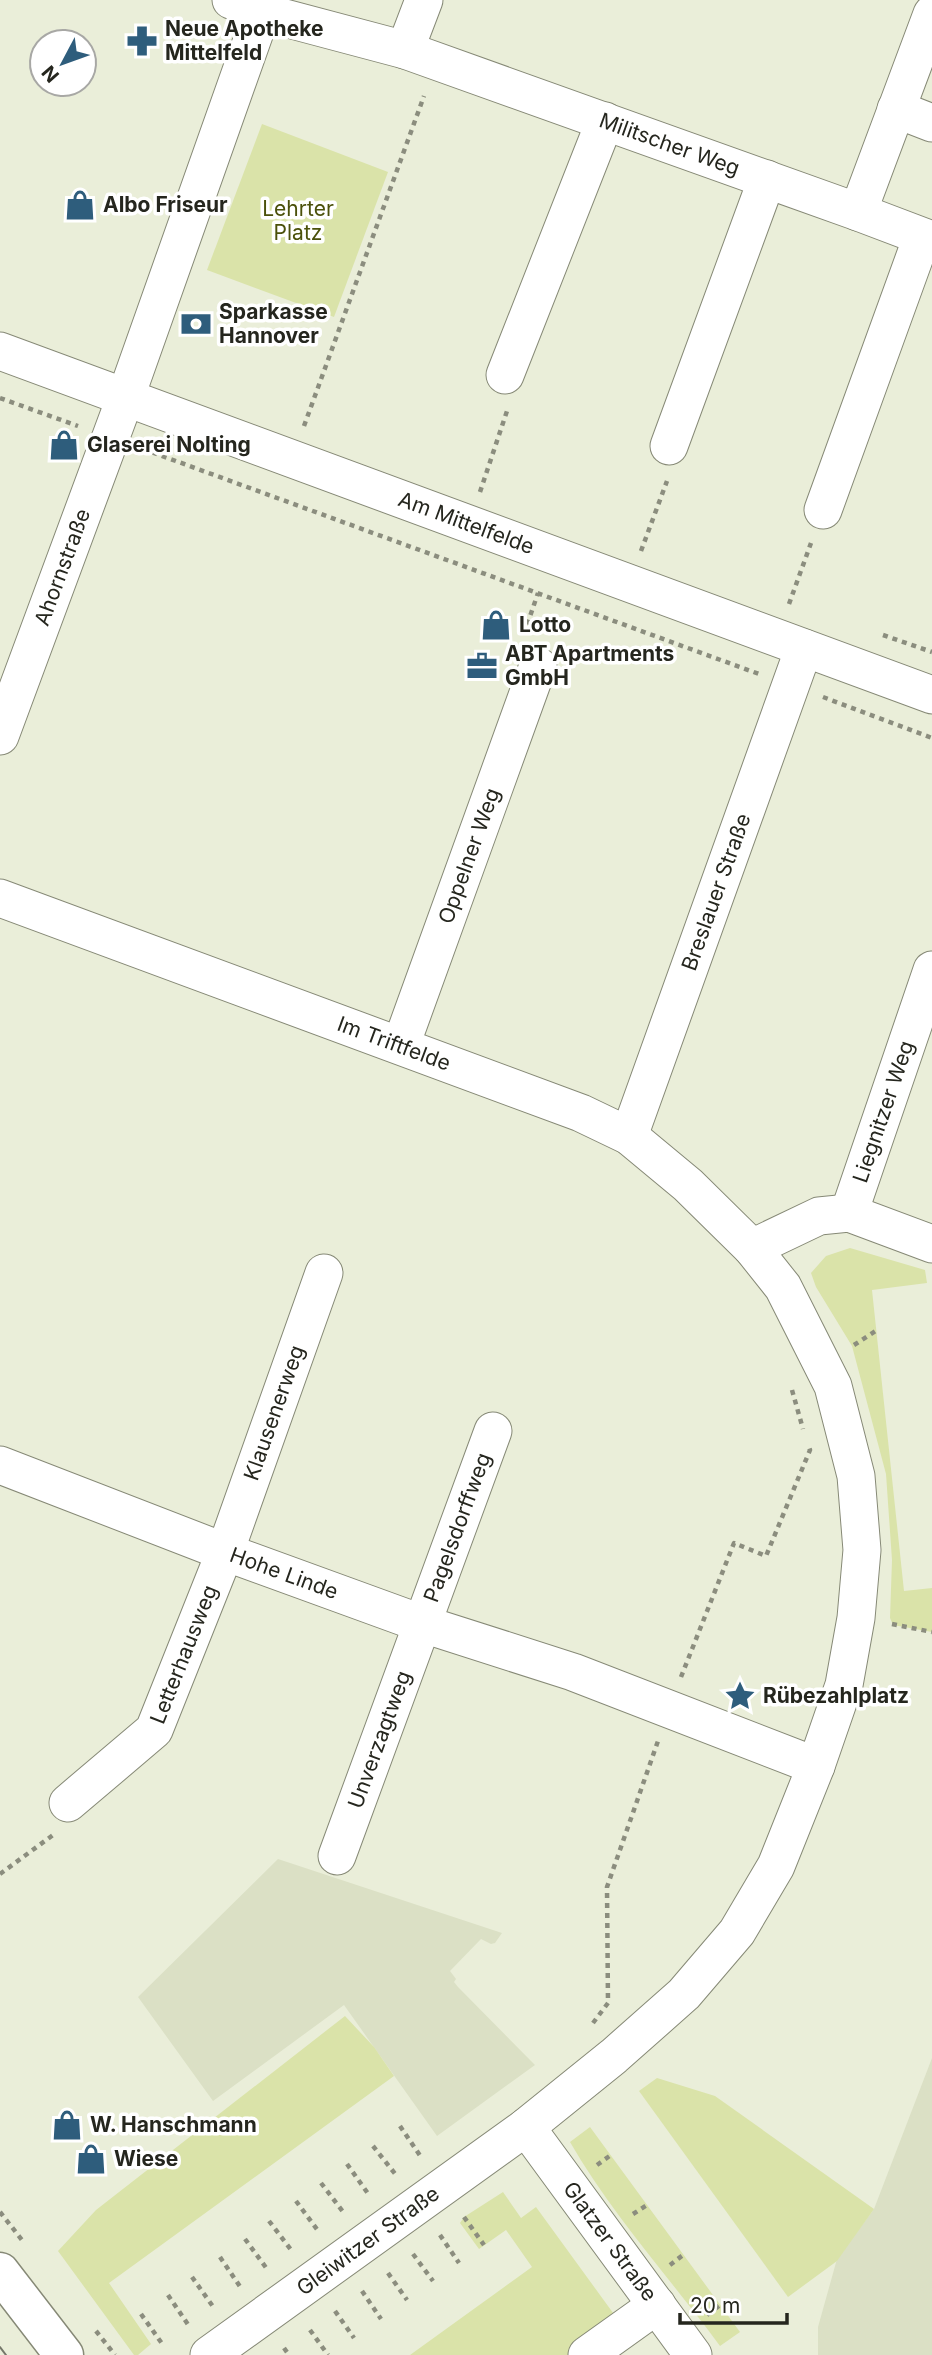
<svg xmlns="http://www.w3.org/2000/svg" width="932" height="2355" font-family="Inter,sans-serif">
<rect width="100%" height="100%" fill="#eaeed9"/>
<g fill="#dbe0c5">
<polygon points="278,1859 502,1933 495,1943 491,1944 481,1939 450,1971 456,1979 454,1982 458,1987 535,2065 437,2136 344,2005 213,2101 138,1997"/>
<polygon points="932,2058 932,2355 818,2355 818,2327 837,2259 874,2209"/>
</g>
<g fill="#dae3a9">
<polygon points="262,124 388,172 334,317 207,270"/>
<polygon points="850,1248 925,1270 927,1283 872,1290 904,1591 932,1588 932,1632 893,1625 890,1618 892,1560 886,1474 852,1346 816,1287 811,1273 826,1256"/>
<polygon points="345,2016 374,2047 394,2076 109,2283 151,2344 138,2355 134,2355 58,2251 96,2210"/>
<polygon points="657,2078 715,2096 874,2209 837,2261 788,2297 639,2091"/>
<path d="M590 2127 740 2332 720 2346C670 2278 612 2215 570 2142Z"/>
<polygon points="503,2192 521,2218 536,2207 624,2328 587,2355 410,2355 532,2267 506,2230 479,2249 460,2223 464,2217"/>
</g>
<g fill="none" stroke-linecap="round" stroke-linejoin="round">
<g stroke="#868976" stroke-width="39">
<g id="minor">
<path id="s1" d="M231 0 262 12 405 50 858 212 932 240"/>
<polyline points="405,50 424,0"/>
<polyline points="896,109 932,123"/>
<polyline points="858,212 932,14"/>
<path id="s2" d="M0 351 932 695"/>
<polyline points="505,375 605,121"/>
<polyline points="669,446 767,179"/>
<polyline points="823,510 922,237"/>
<path id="s3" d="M0 736 126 396 262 12"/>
<path id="s4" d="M0 898 581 1113 629 1136 688 1185 752 1248 783 1287 833 1386 856 1476 862 1550 856 1618 844 1685 816 1766 776 1866 737 1932 684 1994 614 2056 526 2127 209 2355"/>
<path id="s5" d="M401 1045 538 666"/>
<path id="s6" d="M629 1136 804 648"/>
<path id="s7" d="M849 1213 932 970"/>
<polyline points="752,1248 819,1216 849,1213 932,1244"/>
<path id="s8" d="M0 1465 225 1552 423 1624 573 1672 816 1766"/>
<path id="s9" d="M68 1803 154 1730 225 1552 324 1273"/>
<path id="s10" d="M337 1856 493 1431"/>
<path id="s11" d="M526 2127 693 2355"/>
<polyline points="587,2355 657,2305"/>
</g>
</g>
<g stroke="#868976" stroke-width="41">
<polyline id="major" points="0,2272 64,2355"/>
</g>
<g stroke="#8b8d7e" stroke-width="4.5" stroke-dasharray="5 5" stroke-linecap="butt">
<polyline points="0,398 78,426"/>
<polyline points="304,426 424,96"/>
<polyline points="143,449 759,674"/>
<polyline points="480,492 507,411"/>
<polyline points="641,551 667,481"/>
<polyline points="789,604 811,543"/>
<polyline points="524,634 538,593"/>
<polyline points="883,635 932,652"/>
<polyline points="823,697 932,738"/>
<polyline points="854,1345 877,1330"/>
<polyline points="792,1390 803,1429"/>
<polyline points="892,1624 932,1632"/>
<polyline points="681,1677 734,1543 766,1556 810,1450 809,1447"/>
<polyline points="0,1874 53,1835"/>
<polyline points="593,2023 608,2003 607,1887 658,1741"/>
<polyline points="400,2126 421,2157"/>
<polyline points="373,2146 396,2175"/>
<polyline points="347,2164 369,2195"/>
<polyline points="597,2165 611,2155"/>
<polyline points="321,2183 344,2213"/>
<polyline points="296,2201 319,2232"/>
<polyline points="0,2212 22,2240"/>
<polyline points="633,2214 647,2205"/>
<polyline points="464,2217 484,2245"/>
<polyline points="269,2221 292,2251"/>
<polyline points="440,2235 459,2263"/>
<polyline points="245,2239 267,2269"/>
<polyline points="413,2254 433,2281"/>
<polyline points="220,2257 241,2288"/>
<polyline points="670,2265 683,2255"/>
<polyline points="388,2273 407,2300"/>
<polyline points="192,2277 214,2308"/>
<polyline points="362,2291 381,2319"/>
<polyline points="168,2295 189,2326"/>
<polyline points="335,2311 354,2338"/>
<polyline points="141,2314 163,2345"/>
<polyline points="707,2315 720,2305"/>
<polyline points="310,2330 328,2355"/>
<polyline points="96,2331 115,2355"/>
<polyline points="284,2348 289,2355"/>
</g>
<use href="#minor" stroke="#fff" stroke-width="37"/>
<use href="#major" stroke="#fff" stroke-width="38"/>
<polyline stroke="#75776a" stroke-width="2" points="0,2347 6,2355"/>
</g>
<defs>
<g id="pharmacy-bare" transform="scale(2.415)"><path d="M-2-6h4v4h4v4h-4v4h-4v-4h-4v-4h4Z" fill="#2e5d7c" stroke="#fff" stroke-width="2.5" paint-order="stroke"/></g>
<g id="shop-bare" transform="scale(2.415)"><path d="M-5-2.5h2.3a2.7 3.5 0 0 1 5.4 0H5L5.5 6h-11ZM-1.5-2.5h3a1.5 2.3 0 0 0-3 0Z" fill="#2e5d7c" stroke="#fff" stroke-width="2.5" paint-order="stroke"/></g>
<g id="bank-bare" transform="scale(2.415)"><path d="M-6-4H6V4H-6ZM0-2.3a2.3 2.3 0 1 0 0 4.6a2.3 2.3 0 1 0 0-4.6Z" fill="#2e5d7c" stroke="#fff" stroke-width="2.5" paint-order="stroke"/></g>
<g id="office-bare" transform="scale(2.415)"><path d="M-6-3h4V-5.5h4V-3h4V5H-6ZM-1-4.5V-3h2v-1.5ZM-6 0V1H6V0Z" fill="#2e5d7c" stroke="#fff" stroke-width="2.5" paint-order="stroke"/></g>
<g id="sight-bare" transform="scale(2.415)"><path d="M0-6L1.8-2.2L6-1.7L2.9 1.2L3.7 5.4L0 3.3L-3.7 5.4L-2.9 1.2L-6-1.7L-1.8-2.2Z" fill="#2e5d7c" stroke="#fff" stroke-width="2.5" paint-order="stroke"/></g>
</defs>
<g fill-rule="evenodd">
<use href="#pharmacy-bare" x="142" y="41"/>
<use href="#shop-bare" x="80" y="205"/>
<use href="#bank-bare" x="196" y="324"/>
<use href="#shop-bare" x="64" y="445"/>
<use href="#shop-bare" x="496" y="625"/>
<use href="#office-bare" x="482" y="666"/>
<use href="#sight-bare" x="740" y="1696"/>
<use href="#shop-bare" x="67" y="2125"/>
<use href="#shop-bare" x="91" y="2159"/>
</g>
<g text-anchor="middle" stroke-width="7" stroke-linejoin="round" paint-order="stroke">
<g font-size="21" font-weight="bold" fill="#25261e" stroke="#fff" text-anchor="start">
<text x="165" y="36">Neue Apotheke<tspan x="165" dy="24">Mittelfeld</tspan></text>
<text x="103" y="212">Albo Friseur</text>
<text x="219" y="319">Sparkasse<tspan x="219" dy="24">Hannover</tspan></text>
<text x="87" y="452">Glaserei Nolting</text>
<text x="519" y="632">Lotto</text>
<text x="505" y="661">ABT Apartments<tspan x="505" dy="24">GmbH</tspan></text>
<text x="763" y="1703">Rübezahlplatz</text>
<text x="90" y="2132">W. Hanschmann</text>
<text x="114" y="2166">Wiese</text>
</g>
<g font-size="21" fill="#25261e" stroke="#fff">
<text dy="7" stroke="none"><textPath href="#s1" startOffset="462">Militscher Weg</textPath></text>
<text dy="7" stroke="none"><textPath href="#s2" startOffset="497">Am Mittelfelde</textPath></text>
<text dy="7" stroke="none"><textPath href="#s3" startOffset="180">Ahornstraße</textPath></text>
<text dy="7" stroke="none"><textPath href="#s5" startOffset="201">Oppelner Weg</textPath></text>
<text dy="7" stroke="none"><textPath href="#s6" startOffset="259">Breslauer Straße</textPath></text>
<text dy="7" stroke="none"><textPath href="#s4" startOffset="420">Im Triftfelde</textPath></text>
<text dy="7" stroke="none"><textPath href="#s7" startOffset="107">Liegnitzer Weg</textPath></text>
<text dy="7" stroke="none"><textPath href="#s9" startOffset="452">Klausenerweg</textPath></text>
<text dy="7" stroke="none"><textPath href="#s10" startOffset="350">Pagelsdorffweg</textPath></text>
<text dy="7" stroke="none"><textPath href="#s8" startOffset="304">Hohe Linde</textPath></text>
<text dy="7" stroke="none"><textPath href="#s9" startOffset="194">Letterhausweg</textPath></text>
<text dy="7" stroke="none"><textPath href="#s10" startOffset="124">Unverzagtweg</textPath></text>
<text transform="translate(368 2241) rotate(-36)" y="7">Gleiwitzer Straße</text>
<text dy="7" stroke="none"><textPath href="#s11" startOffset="142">Glatzer Straße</textPath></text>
</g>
<g font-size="21" fill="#4b510b" stroke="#fff">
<text x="298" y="216">Lehrter<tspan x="298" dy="24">Platz</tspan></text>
</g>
</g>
<g transform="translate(63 63) rotate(229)"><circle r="33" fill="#ffffff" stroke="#a8a8a5" stroke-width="2"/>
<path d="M0-5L12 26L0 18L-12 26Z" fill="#2e5d7c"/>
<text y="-10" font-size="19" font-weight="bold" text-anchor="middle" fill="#25261e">N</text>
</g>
<path d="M680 2313v10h107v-10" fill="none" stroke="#25261e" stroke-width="3.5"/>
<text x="690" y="2313" font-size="21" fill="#25261e" stroke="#ffffff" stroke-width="5" paint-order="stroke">20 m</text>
</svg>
